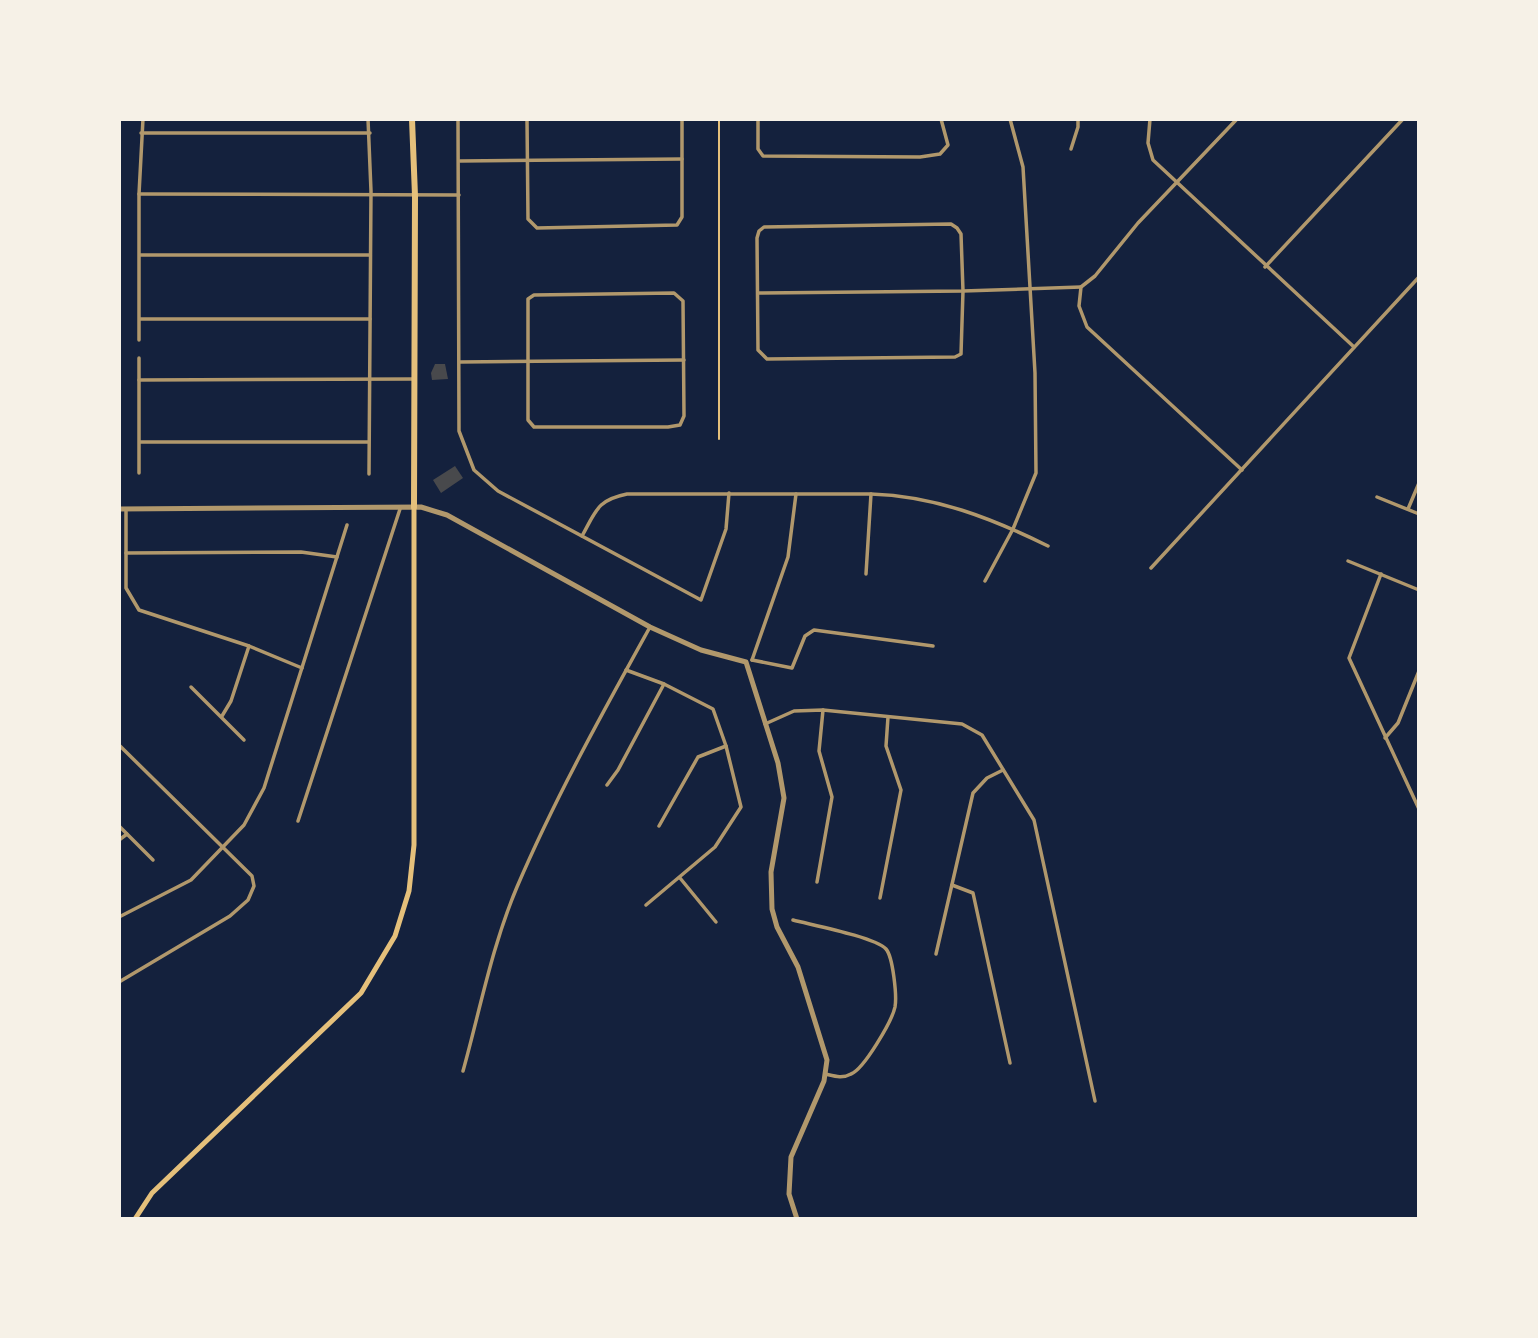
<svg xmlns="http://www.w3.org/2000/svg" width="1538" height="1338" font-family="Jost,sans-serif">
<rect width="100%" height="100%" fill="#14213d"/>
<g fill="#48494c">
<polygon points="435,364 445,364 448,379 432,380 431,373"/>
<polygon points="455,466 463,478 441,493 433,480"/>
</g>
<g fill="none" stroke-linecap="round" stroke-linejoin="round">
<polyline stroke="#e5c07b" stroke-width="2" points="719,119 719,439"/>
<g stroke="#b1986c" stroke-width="3.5">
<polyline points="368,119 371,191 369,474"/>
<polyline points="458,119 459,431 474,470 498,491 701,600 726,529 729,493"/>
<polyline points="527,119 528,219 537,228 677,225 682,217 682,119"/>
<polyline points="758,119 758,149 763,156 920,157 940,154 948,145 941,119"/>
<polyline points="1150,119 1148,143 1153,160 1354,347"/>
<polyline points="1237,119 1138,223 1095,276 1081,287 1079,306 1087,327 1242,470"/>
<polyline points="141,133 370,133"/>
<polyline points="1071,149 1078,127 1078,119"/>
<polyline points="460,161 682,159"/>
<polyline points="139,194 459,195"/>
<polygon points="951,224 957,228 961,234 963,291 961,354 955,357 767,359 758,350 757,238 759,231 764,227"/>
<polyline points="140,255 370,255"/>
<polyline points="1265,267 1403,119"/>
<polygon points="674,293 683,301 684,416 680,425 668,427 534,427 528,420 528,299 534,295"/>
<polyline points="759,293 963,291 1081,287"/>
<polyline points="140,319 370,319"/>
<polyline points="139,340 139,194 143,119"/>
<polyline points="460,362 684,360"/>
<polyline points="139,380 414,379"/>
<polyline points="140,442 368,442"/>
<polyline points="139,473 139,358"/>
<polyline points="1377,497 1419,514"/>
<polyline points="126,509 126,588 139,610 249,646 302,668"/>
<polyline points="1408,509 1419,483"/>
<path d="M582 536C596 511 597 500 627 494H871C935 496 991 518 1048 546"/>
<polyline points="126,553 301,552 337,557"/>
<polyline points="1348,561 1419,590"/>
<polyline points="1151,568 1419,277"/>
<polyline points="866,574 871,494"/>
<polyline points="1381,574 1349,658 1419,809"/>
<polyline points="985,581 1013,529 1036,473 1035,373 1023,167 1010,119"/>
<polyline points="752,660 792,668 805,636 814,630 933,646"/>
<polyline points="752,660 788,557 796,494"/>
<polyline points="626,670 664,684 713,709 726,746 741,807 715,847 646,905"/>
<polyline points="191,687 244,740"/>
<polyline points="222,716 231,701 249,646"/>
<polyline points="765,724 794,711 823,710 962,724 982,735 1034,820 1095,1101"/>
<polyline points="1385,738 1398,723 1419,671"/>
<polyline points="119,745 252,876 254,886 248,900 230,916 119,982"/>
<polyline points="607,785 618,770 664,684"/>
<polyline points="298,821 400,509"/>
<polyline points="119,826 153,860"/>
<polyline points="659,826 698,757 726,746"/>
<polyline points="119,840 127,834"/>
<polyline points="1419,862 1419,861"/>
<polyline points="680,878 716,922"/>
<polyline points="817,882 832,797 819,751 823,710"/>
<polyline points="952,885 973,893 1010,1063"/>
<polyline points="880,898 901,790 886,746 888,717"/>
<polyline points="119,917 191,880 244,825 264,788 347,525"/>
<path d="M793 920C812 925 875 937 886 949 893 957 897 996 895 1007 892 1021 864 1069 851 1074 842 1079 834 1076 825 1074"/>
<polyline points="936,954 973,793 987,778 1003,770"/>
<path d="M463 1071C480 1010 492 946 517 887 555 798 603 712 650 627"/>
</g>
<polyline stroke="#b1986c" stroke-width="5" points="119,509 421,507 447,515 650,627 701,650 746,662 778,763 784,798 771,872 772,909 777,927 798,967 827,1060 824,1081 791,1157 789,1194 797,1219"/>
<polyline stroke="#e5c07b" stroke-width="5" points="135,1219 152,1193 361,993 395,936 409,891 414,845 414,507"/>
<polyline stroke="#e5c07b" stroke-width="6" points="412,119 415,196 414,507"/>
</g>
<rect width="1538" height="1338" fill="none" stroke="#f6f1e7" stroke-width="242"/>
</svg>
